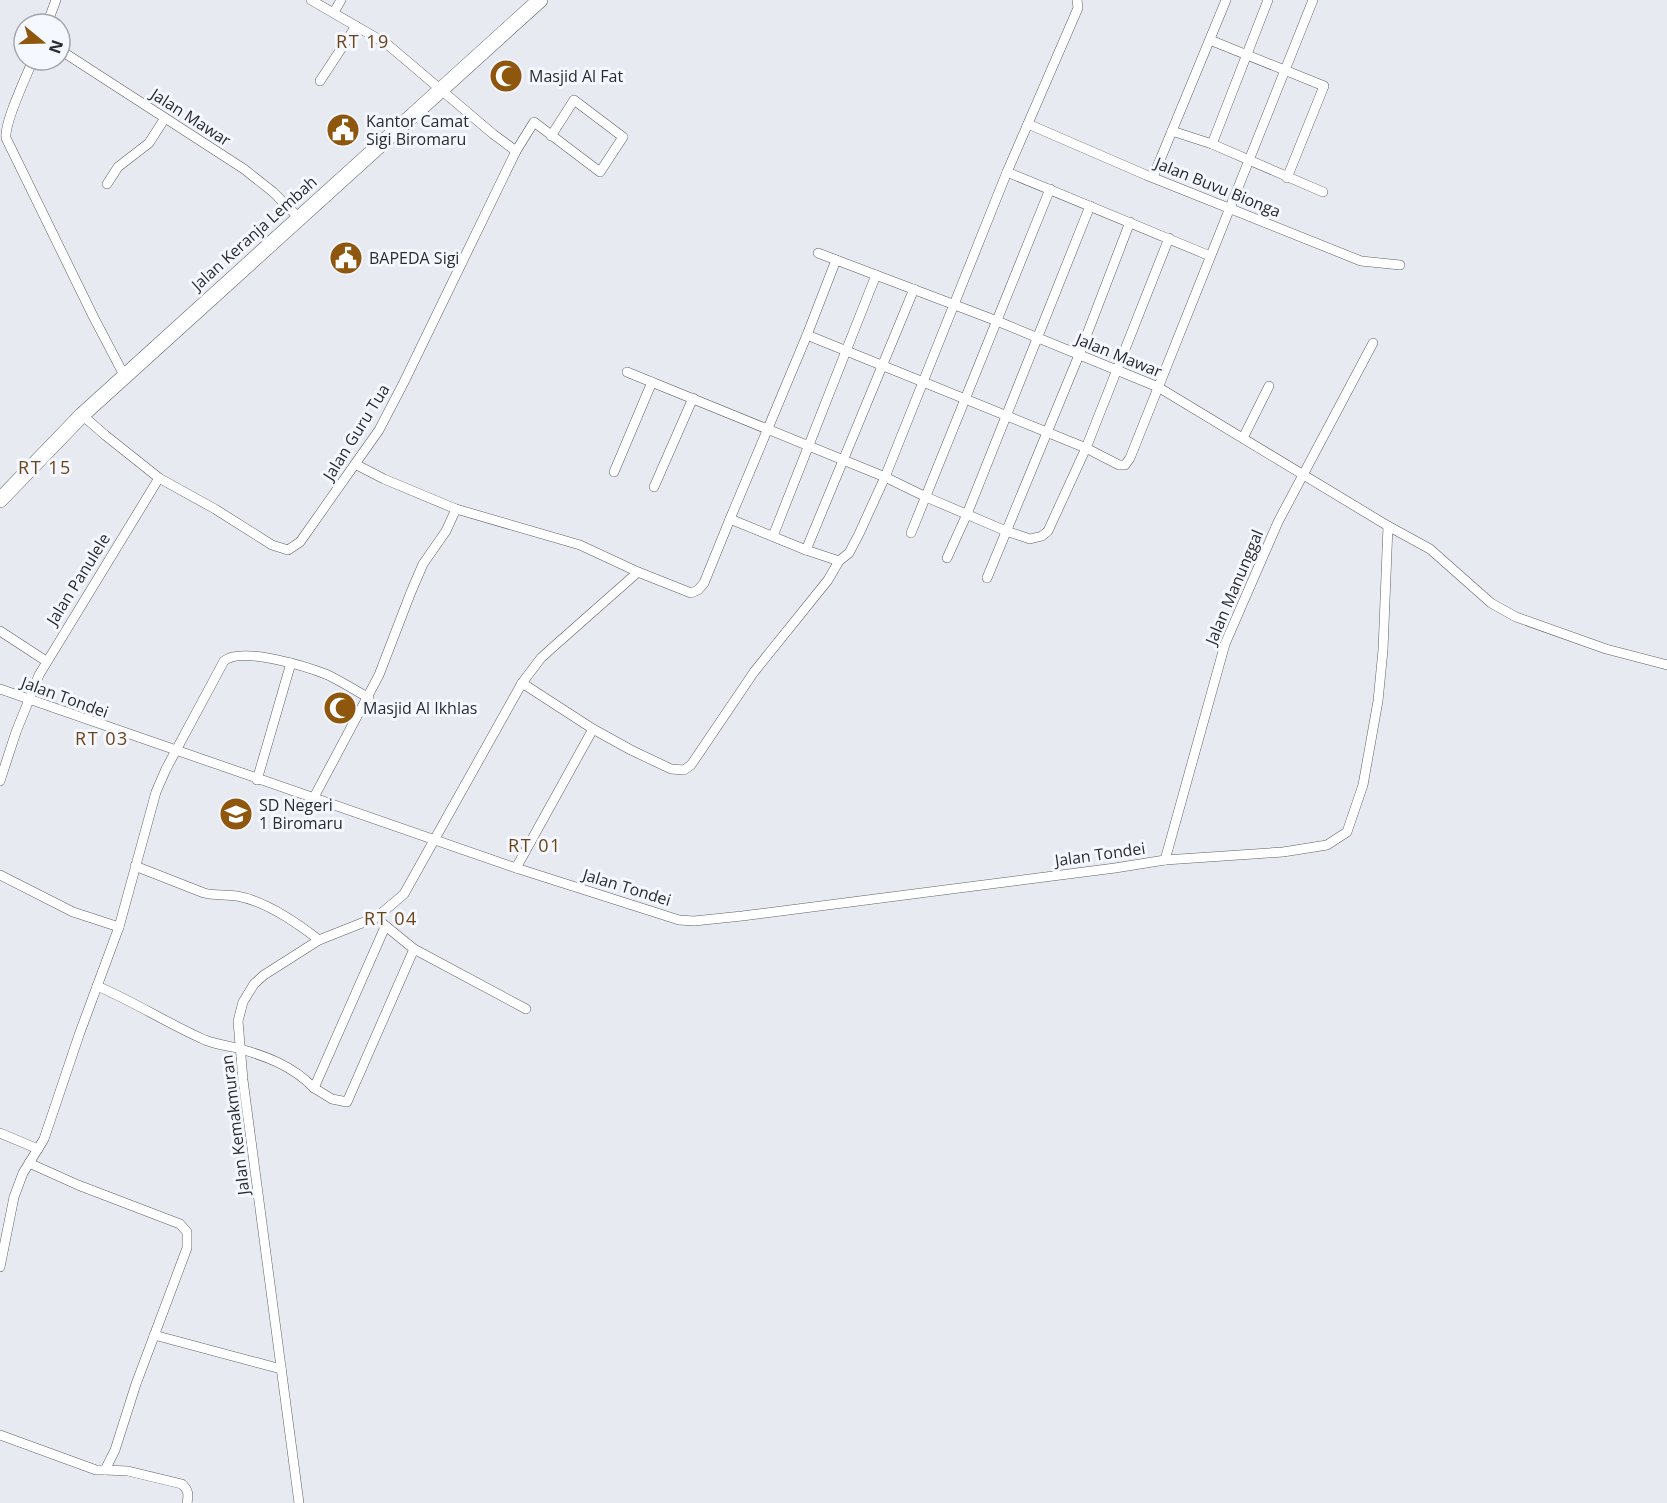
<svg xmlns="http://www.w3.org/2000/svg" width="1667" height="1503" font-family="'Open Sans',sans-serif">
<rect width="100%" height="100%" fill="#e7eaf1"/>
<g fill="none" stroke-linecap="round" stroke-linejoin="round">
<g stroke="#5e6167" stroke-width="10">
<g id="minor">
<polyline points="334,12 341,0"/>
<polyline points="47,24 56,0"/>
<polyline points="1210,40 1324,86 1287,178"/>
<polyline points="60,50 244,169 273,192 299,218"/>
<path d="M33 60C26 77 4 123 6 138L93 316 125 377"/>
<polyline points="320,81 356,26"/>
<polyline points="1028,124 1146,175 1361,261 1400,265"/>
<polyline points="1172,131 1212,144 1323,192"/>
<polyline points="1212,144 1268,0"/>
<polyline points="516,151 534,122 600,172 623,137 574,100 551,136"/>
<polyline points="1007,172 1210,256"/>
<polyline points="1153,177 1226,0"/>
<polyline points="107,184 118,167 149,143 165,118"/>
<polyline points="818,253 997,321 1158,387 1388,526 1430,549 1491,603 1516,617 1606,649 1667,665"/>
<polyline points="807,335 836,260"/>
<polyline points="627,372 885,477 926,497 1006,531 1030,539 1042,536 1048,531 1086,448 1119,465 1125,465 1130,458 1313,0"/>
<polyline points="82,415 105,435 159,478 215,509 272,545 288,550 300,542 379,430 404,382 516,151 493,134 387,44 311,0"/>
<polyline points="1243,438 1269,386"/>
<polyline points="355,464 384,479 456,509 580,545 638,572 691,593 698,590 704,583 730,519"/>
<polyline points="614,472 652,382"/>
<polyline points="654,487 693,398"/>
<polyline points="911,533 1050,189"/>
<polyline points="773,536 876,275"/>
<polyline points="806,550 914,289"/>
<polyline points="947,558 967,514 1090,206"/>
<polyline points="839,561 806,550 730,519 807,335 1086,448 1169,238"/>
<polyline points="987,578 1079,355 1130,222"/>
<polyline points="0,631 46,661"/>
<polyline points="522,683 541,658 552,648 638,572"/>
<polyline points="0,689 516,868 679,920 694,921 742,916 1115,868 1165,860 1283,852 1327,845 1347,832 1363,785 1378,701 1383,650 1388,526"/>
<polyline points="257,780 291,663"/>
<polyline points="0,781 16,732 39,675 159,478"/>
<polyline points="313,799 379,675 411,592 423,564 446,531 456,509"/>
<polyline points="1165,860 1225,644 1278,522 1373,343"/>
<path d="M135 866 204 893C216 896 226 894 237 896 266 901 296 922 319 940"/>
<polyline points="516,868 593,729"/>
<polyline points="0,875 73,912 119,927"/>
<polyline points="382,923 414,949 526,1009"/>
<path d="M97 986C135 1002 168 1024 205 1040 215 1044 227 1046 237 1048 266 1056 293 1066 314 1088L385 927"/>
<polyline points="314,1088 332,1099 347,1102 414,949"/>
<polyline points="0,1133 38,1149"/>
<path d="M0 1267 14 1197 23 1173 44 1139 79 1035 119 927 156 792 166 769 224 661C242 646 308 667 328 675 342 682 355 690 369 698"/>
<polyline points="154,1335 281,1369"/>
<polyline points="0,1435 96,1470 105,1470 115,1450 136,1384 187,1248 187,1232 180,1224 78,1185 29,1163"/>
<path d="M105 1470 128 1471 182 1484C188 1490 189 1494 187 1503"/>
<polyline points="299,1503 243,1080 238,1021 243,1002 254,984 264,975 319,940 377,917 404,894 522,683 593,729 631,750 671,769 684,770 691,765 754,672 828,580 839,561 849,553 859,534 885,477 1007,172 1078,8 1077,0"/>
</g>
</g>
<g stroke="#5e6167" stroke-width="16">
<polyline id="primary" points="0,500 82,415 540,0"/>
</g>
<use href="#minor" stroke="#fff" stroke-width="9"/>
<use href="#primary" stroke="#fff" stroke-width="15"/>
</g>
<defs>
<g id="mosque-disc" transform="scale(1.725)"><circle r="9.5" fill="#8e570d" stroke="#f5f8fe"/><path d="M3.5-4.9A6 6 0 1 0 3.5 4.9A5 5 0 1 1 3.5-4.9Z" fill="#fff"/></g>
<g id="civic-disc" transform="scale(1.725)"><circle r="9.5" fill="#8e570d" stroke="#f5f8fe"/><path d="M-.6-6.5H3V-4.5H.6V-3L4-1V1h2V6H-6V1h2V-1L-.6-3ZM-1.2 2.5V6h2.4V2.5Z" fill="#fff"/></g>
<g id="school-disc" transform="scale(1.725)"><circle r="9.5" fill="#8e570d" stroke="#f5f8fe"/><path d="M0-5L7-2L0 1L-7-2ZM-4 1L0 2.5L4 1V4Q0 6-4 4Z" fill="#fff"/></g>
</defs>
<g fill-rule="evenodd">
<use href="#mosque-disc" x="506" y="76"/>
<use href="#civic-disc" x="343" y="130"/>
<use href="#civic-disc" x="346" y="258"/>
<use href="#mosque-disc" x="340" y="708"/>
<use href="#school-disc" x="236" y="814"/>
</g>
<g text-anchor="middle" stroke-width="6" stroke-linejoin="round" paint-order="stroke">
<g font-size="16" fill="#2b2c2f" stroke="#f5f8fe" text-anchor="start">
<text x="529" y="82">Masjid Al Fat</text>
<text x="366" y="127">Kantor Camat<tspan x="366" dy="18">Sigi Biromaru</tspan></text>
<text x="369" y="264">BAPEDA Sigi</text>
<text x="363" y="714">Masjid Al Ikhlas</text>
<text x="259" y="811">SD Negeri<tspan x="259" dy="18">1 Biromaru</tspan></text>
</g>
<g font-size="16" fill="#2b2c2f" stroke="#f5f8fe">
<text transform="translate(191 117) rotate(33)" y="6">Jalan Mawar</text>
<text transform="translate(1218 187) rotate(22)" y="6">Jalan Buvu Bionga</text>
<text transform="translate(254 233) rotate(-42)" y="6">Jalan Keranja Lembah</text>
<text transform="translate(1119 355) rotate(22)" y="6">Jalan Mawar</text>
<text transform="translate(356 432) rotate(-58)" y="6">Jalan Guru Tua</text>
<text transform="translate(78 579) rotate(-58)" y="6">Jalan Panulele</text>
<text transform="translate(1234 587) rotate(-67)" y="6">Jalan Manunggal</text>
<text transform="translate(65 697) rotate(20)" y="6">Jalan Tondei</text>
<text transform="translate(1100 854) rotate(-8)" y="6">Jalan Tondei</text>
<text transform="translate(627 887) rotate(17)" y="6">Jalan Tondei</text>
<text transform="translate(235 1125) rotate(-97)" y="6">Jalan Kemakmuran</text>
</g>
<g font-size="18" letter-spacing="1.5" fill="#6d4518" stroke="#f5f8fe">
<text x="363" y="48">RT 19</text>
<text x="45" y="474">RT 15</text>
<text x="102" y="745">RT 03</text>
<text x="535" y="852">RT 01</text>
<text x="391" y="925">RT 04</text>
</g>
</g>
<g transform="translate(42 42) rotate(109)"><circle r="28" fill="#f5f8fe" stroke="#a4a6ab" stroke-width="1.5"/>
<path d="M0-4.5L10 22L0 15L-10 22Z" fill="#8e570d"/>
<text y="-9" font-size="16" font-weight="bold" text-anchor="middle" fill="#2b2c2f">N</text>
</g>
</svg>
